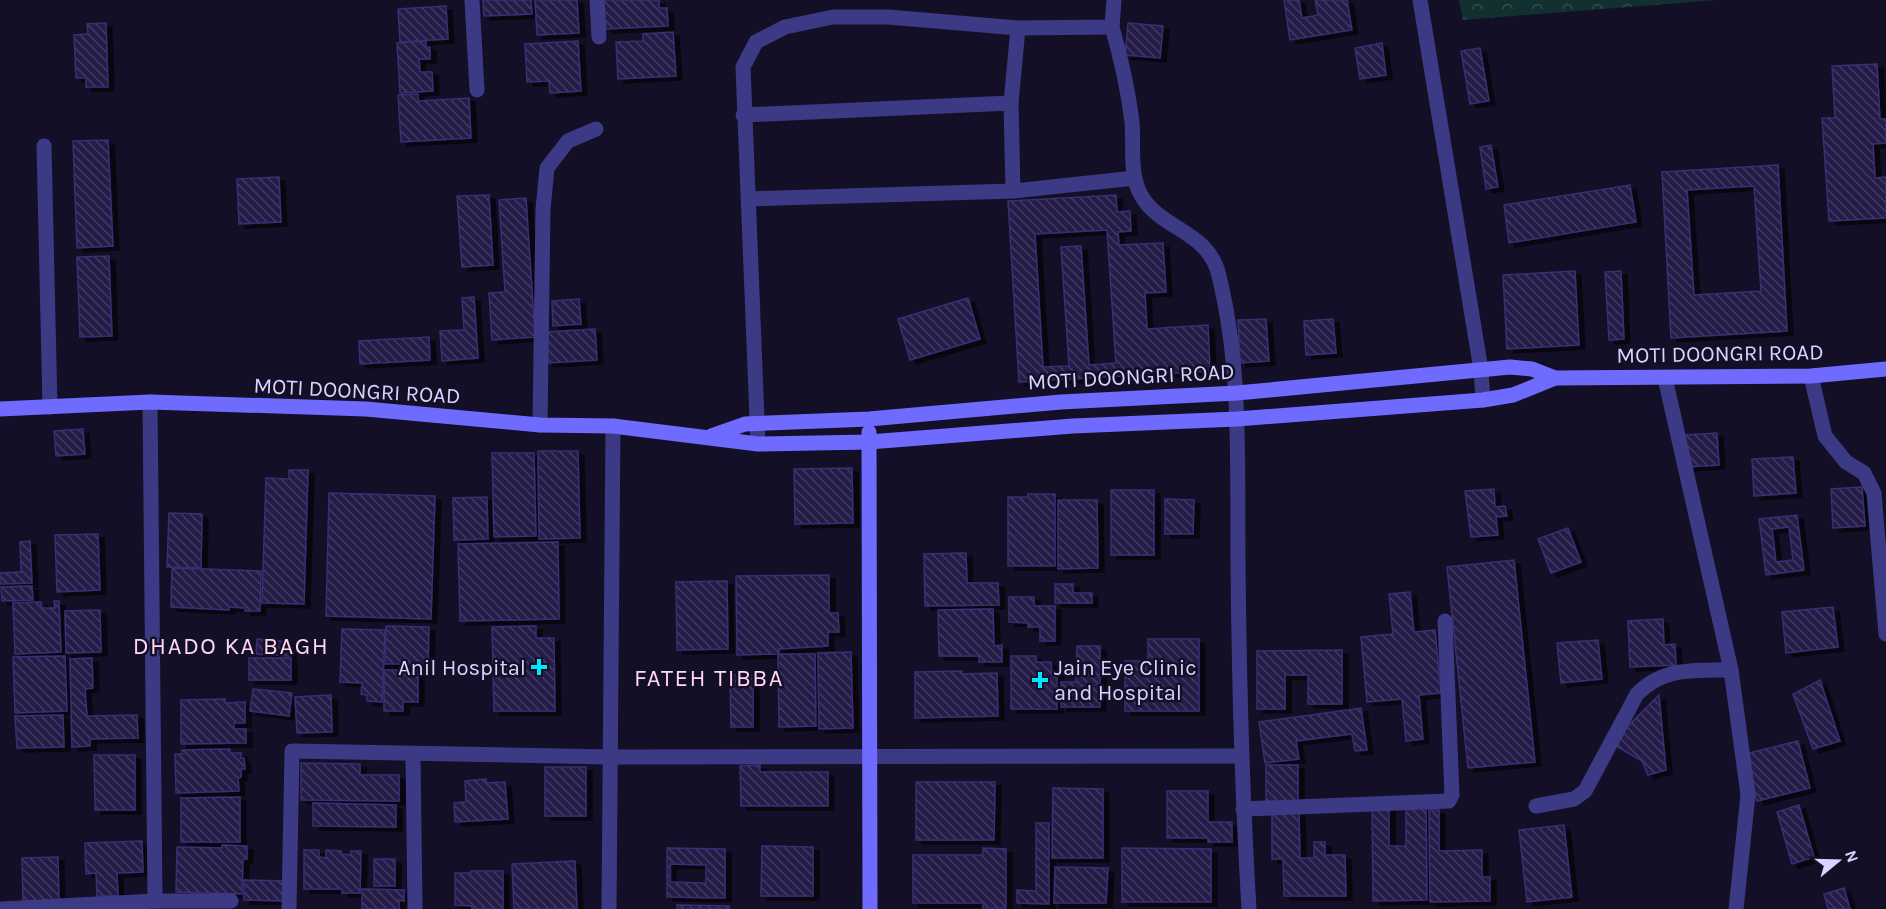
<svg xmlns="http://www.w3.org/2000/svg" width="1886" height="909" font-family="Karla,sans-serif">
<defs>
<pattern id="park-crowns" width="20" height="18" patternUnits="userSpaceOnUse" patternTransform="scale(1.5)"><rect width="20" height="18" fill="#12302f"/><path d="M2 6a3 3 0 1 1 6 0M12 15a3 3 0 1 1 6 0" fill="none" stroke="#344d4e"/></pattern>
<pattern id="building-back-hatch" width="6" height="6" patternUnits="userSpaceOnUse" patternTransform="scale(1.5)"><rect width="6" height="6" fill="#241b47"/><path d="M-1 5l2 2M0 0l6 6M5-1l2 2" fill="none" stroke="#433b63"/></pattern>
<filter id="shadow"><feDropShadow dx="6" dy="4" stdDeviation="0" flood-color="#0009"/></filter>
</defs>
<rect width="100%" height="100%" fill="#130f26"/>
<polygon fill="url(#park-crowns)" points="1459,0 1717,0 1463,20"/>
<g fill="url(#building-back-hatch)" stroke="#3b2d73" stroke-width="1.5" fill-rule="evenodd" filter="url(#shadow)">
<polygon points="483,0 531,0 532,14 484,16"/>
<polygon points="535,0 577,0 579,33 537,35"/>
<polygon points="604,0 659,0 659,8 667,8 668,26 606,29"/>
<polygon points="1284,0 1299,0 1302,18 1318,15 1315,0 1347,0 1352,30 1290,40"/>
<polygon points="446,6 448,39 400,42 398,9"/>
<polygon points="106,23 108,87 86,87 86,78 76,78 74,35 88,34 87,24"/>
<polygon points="1128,23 1163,26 1160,58 1125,55"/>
<polygon points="673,32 676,76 618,79 616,42 643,41 643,34"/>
<polygon points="426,41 426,47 430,47 430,59 419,59 420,72 432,72 433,91 400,93 397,43"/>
<polygon points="578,41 581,91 550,93 549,81 527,82 525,44"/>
<polygon points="1382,43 1386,75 1360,79 1355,48"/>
<polygon points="1480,48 1489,101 1470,104 1461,51"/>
<polygon points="1877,64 1880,119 1886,119 1886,143 1873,144 1875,178 1886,177 1886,218 1829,221 1822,118 1835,118 1832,66"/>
<polygon points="418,94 418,101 469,98 471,138 401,142 398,95"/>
<polygon points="108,140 113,246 77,248 73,141"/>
<polygon points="1491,145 1498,187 1486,189 1480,147"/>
<path d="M1778 165 1787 331 1671 338 1662 172ZM1754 186 1761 291 1694 295 1687 190Z"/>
<polygon points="279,177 281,222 239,224 237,179"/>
<polygon points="1630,185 1636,222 1509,243 1504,205"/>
<polygon points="489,195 493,265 462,267 457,196"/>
<path d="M1116 195 1117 212 1130 211 1131 231 1118 232 1119 245 1163 243 1166 292 1145 293 1147 329 1208 325 1210 371 1019 382 1008 201ZM1107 230 1116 363 1089 365 1081 246 1061 247 1069 366 1043 367 1035 234Z"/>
<polygon points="526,198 535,337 492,340 489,293 505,292 499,200"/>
<polygon points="109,256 112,336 80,337 77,257"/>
<polygon points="1575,271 1579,345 1507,349 1503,275"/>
<polygon points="1621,271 1624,339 1609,340 1605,272"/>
<polygon points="474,297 478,358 442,361 440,331 464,330 462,298"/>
<polygon points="968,298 980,339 910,360 898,319"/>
<polygon points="579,299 581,324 553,326 552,301"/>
<polygon points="1266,319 1269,361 1240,363 1238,320"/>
<polygon points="1333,319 1336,353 1306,355 1304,321"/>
<polygon points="595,329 597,360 547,363 546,332"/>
<polygon points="429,337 430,360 360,364 359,341"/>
<polygon points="83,429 85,454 56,456 54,431"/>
<polygon points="1717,433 1719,465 1687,467 1684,435"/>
<polygon points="538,451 578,451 580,538 539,539"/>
<polygon points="492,453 534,453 536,536 494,537"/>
<polygon points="1793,457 1796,493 1754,496 1752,459"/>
<polygon points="852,468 853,523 795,524 794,469"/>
<polygon points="289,470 308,470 304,604 262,603 266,478 289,479"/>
<polygon points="1862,487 1865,526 1833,528 1831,489"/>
<polygon points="1494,489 1495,507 1505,506 1507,516 1496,517 1498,535 1471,537 1465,491"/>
<rect x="1111" y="490" width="43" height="65"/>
<polygon points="329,493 435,496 431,619 326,616"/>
<polygon points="1028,494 1055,494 1055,566 1008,566 1008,497 1028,497"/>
<polygon points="487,497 488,539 454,540 453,498"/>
<polygon points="1165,499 1194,500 1193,534 1165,534"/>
<polygon points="1058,500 1097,500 1098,568 1058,569"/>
<polygon points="169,513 202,514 201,568 167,567"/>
<path d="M1797 515 1804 570 1766 575 1759 519ZM1789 527 1793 560 1776 562 1772 529Z"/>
<polygon points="1568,528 1581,562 1551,573 1538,539"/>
<polygon points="98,534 100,590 57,592 55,535"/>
<polygon points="30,541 32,583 0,584 0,573 21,572 20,542"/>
<polygon points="558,542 559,619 460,621 458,544"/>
<polygon points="966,553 967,583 998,583 999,605 925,606 924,554"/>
<polygon points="1514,560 1535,762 1468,768 1447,567"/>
<polygon points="172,568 261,571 260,611 245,611 245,608 229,607 229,610 171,607"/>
<polygon points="829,575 829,613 838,613 839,632 828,632 828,646 779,649 779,654 737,655 736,576"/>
<polygon points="727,581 728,649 677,650 676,582"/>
<polygon points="1055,584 1073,584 1073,593 1092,593 1092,603 1055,603"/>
<polygon points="32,586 33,600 2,601 1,587"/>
<polygon points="1410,592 1414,632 1435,630 1441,693 1419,695 1423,739 1406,741 1402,699 1367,702 1361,637 1393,634 1389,594"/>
<polygon points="1009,597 1034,597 1034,606 1055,606 1055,641 1040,641 1040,627 1028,627 1028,623 1009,622"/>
<polygon points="54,601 59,601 61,652 15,654 13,603 41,602 42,608 55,608"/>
<polygon points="1833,607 1838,647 1786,653 1782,612"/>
<polygon points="993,609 994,646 1002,645 1002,662 979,662 979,656 939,656 938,610"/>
<polygon points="100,610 101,652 66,653 65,611"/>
<polygon points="1663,619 1664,645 1675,644 1676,665 1630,667 1628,621"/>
<polygon points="386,626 429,627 428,664 385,664"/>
<polygon points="536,626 536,638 554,638 555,711 494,711 492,627"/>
<polygon points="342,629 385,630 382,702 367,701 367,695 361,694 362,683 340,682"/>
<polygon points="257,639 290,642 290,656 256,654"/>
<polygon points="1148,639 1199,639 1199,711 1125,711 1125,661 1148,661"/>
<polygon points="1598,640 1602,679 1561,683 1557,643"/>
<polygon points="1077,646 1100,646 1100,707 1061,707 1061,682 1076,682"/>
<polygon points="1342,650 1342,704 1308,704 1308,675 1285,675 1285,709 1257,709 1257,651"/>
<polygon points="851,652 853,728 819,729 818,653"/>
<polygon points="778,654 815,654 816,726 779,727"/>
<polygon points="65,656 67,711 15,713 13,657"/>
<polygon points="1011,656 1036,656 1036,662 1051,662 1052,674 1057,673 1057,709 1011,709"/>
<polygon points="92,658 93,688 85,689 87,716 137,715 138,738 90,739 90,746 72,747 70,659"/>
<rect x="249" y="658" width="42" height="22"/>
<polygon points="384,670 418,670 418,702 403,702 403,711 384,711"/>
<polygon points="962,671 962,674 997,673 998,716 915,718 915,672"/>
<polygon points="730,675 753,675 753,727 731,727"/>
<polygon points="1820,680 1840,741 1813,749 1793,694"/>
<polygon points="253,689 292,693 289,716 250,711"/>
<polygon points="331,695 332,732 297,733 295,697"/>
<polygon points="1659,695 1666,770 1648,775 1642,761 1611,743"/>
<polygon points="225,699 225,703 245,702 245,723 234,723 234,729 246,729 246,743 181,744 181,700"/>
<polygon points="1361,708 1367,750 1355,751 1352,734 1296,741 1299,759 1265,763 1259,722"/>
<polygon points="63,715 64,747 17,748 15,716"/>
<polygon points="1798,741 1810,788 1757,801 1745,754"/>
<polygon points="230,749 230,753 241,753 241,758 244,758 245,769 241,769 241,777 238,778 239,791 176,793 175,754 182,754 182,750"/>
<polygon points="94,755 135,755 135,810 95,810"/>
<polygon points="301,763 360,764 360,775 399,775 399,801 301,800"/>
<polygon points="760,765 760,772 828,772 828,806 741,806 740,766"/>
<rect x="1266" y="765" width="32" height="37"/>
<rect x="545" y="767" width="41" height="49"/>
<polygon points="486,779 486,783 505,782 508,819 455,822 454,803 466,802 465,781"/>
<polygon points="916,782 995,782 994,840 916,840"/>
<polygon points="1053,788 1103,789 1103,858 1052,858"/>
<polygon points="1167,791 1208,791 1208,822 1232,822 1232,842 1208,842 1208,838 1167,838"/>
<polygon points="240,797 240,842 181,842 181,798"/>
<polygon points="313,803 396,805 396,827 313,826"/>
<polygon points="1406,804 1426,804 1427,900 1373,901 1372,806 1389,806 1389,846 1406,846"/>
<polygon points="1799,805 1814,857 1792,864 1777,812"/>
<polygon points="1429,810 1439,810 1439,851 1482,850 1482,877 1490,877 1490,901 1430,902"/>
<polygon points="1299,812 1300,858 1314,858 1314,842 1325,842 1325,855 1345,855 1346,896 1284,896 1283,859 1272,859 1272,813"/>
<polygon points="1036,823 1049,823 1049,904 1017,903 1017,890 1036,891"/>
<polygon points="1564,825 1572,897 1527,902 1519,830"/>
<polygon points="142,841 143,872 117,873 118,896 97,896 96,873 86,874 85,843"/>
<polygon points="222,845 247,846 247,859 243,859 242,894 176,892 177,847 222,848"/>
<polygon points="762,846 813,847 813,896 761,896"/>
<path d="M667 848 725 849V898L667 897ZM670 864 706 865V883L670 882Z"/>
<polygon points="983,848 1006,849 1006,908 983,908 983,903 913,903 913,855 983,855"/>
<polygon points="1122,848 1211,849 1211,902 1122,902"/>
<polygon points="304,850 319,850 319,857 326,858 326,850 341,851 341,854 350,855 351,851 361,851 360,893 342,893 342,889 304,889"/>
<polygon points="58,857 59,904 23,903 22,858"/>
<rect x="374" y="859" width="21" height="27"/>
<polygon points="575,861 577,909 514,909 512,864"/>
<polygon points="1055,867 1108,868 1106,903 1054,903"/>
<polygon points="471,871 503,871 503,909 472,909 472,906 455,905 455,873 471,873"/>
<polygon points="244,880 287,881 286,901 244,900"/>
<polygon points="1844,888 1850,909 1828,909 1824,894"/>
<polygon points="362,889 404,890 404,901 399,900 399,909 362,909"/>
<polygon points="677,905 729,906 729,909 677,909"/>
</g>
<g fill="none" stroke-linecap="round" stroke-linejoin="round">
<g stroke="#3d3a85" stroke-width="15">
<polyline points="472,0 477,90"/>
<polyline points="597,0 599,37"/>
<polyline points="1420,0 1481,370 1483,400"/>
<path d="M1112 27C1121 58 1128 89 1132 122 1134 145 1129 174 1141 195 1160 230 1209 230 1219 276 1242 369 1237 466 1238 562 1239 678 1242 793 1249 909"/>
<polyline points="1011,103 1018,28 1112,27 1114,0"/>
<polyline points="743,115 1011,103 1013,191 749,199"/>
<polyline points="44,146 50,407"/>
<polyline points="1013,191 1135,178"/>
<polyline points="1811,376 1825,436 1846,462 1864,473 1874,493 1886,634"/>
<polyline points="1665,378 1731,670 1748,795 1736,909"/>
<polyline points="540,425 543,209 547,168 568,141 596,129"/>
<polyline points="758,444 743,67 756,42 785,27 833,17 888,17 1018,28"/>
<polyline points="413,754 415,909"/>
<path d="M1536 806 1574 799 1585 791 1637 694C1664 667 1695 670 1731 670"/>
<polyline points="1243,809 1449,801 1452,795 1445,621"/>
<polyline points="155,901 231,901"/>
<polyline points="2,909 155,901 150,402"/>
<polyline points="289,909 292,751 611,757 1240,756"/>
<polyline points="609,909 613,426"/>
</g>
<g stroke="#6f6bff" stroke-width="15">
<polyline points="0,409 150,402 366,409 540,425 613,426 758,444 869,442 1073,426 1237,419 1483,400 1513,395 1555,378"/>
<polyline points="869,432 870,909"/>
<polyline points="711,436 745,424 869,419 1061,402 1237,393 1510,367 1532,369 1555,378 1811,376 1886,369"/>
</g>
</g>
<g fill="#00e5ff" stroke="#130f26" stroke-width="2">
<path d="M536 658h6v6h6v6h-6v6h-6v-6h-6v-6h6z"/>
<path d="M1037 671h6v6h6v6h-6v6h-6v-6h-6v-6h6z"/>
</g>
<g text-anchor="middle" stroke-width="5" stroke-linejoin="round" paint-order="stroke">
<g font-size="22" fill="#d9d4ff" stroke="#130f26">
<text transform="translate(1720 353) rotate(-1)" y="8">MOTI DOONGRI ROAD</text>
<text transform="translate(1131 376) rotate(-3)" y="8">MOTI DOONGRI ROAD</text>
<text transform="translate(357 390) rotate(3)" y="8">MOTI DOONGRI ROAD</text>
</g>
<g font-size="22" fill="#d9d4ff" stroke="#130f26" text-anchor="end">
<text x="526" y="675">Anil Hospital</text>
<text x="1054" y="675" text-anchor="start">Jain Eye Clinic<tspan x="1054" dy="25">and Hospital</tspan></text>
</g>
<g font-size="24" letter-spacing="1.5" fill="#ffd6f0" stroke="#130f26">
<text x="231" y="654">DHADO KA BAGH</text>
<text x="709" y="686">FATEH TIBBA</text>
</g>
</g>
<g transform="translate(1838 861) rotate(71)" stroke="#130f26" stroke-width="4.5" paint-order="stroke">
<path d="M0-4.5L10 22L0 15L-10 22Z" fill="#d9d4ff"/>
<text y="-9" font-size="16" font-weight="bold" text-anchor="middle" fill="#d9d4ff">N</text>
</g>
</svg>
